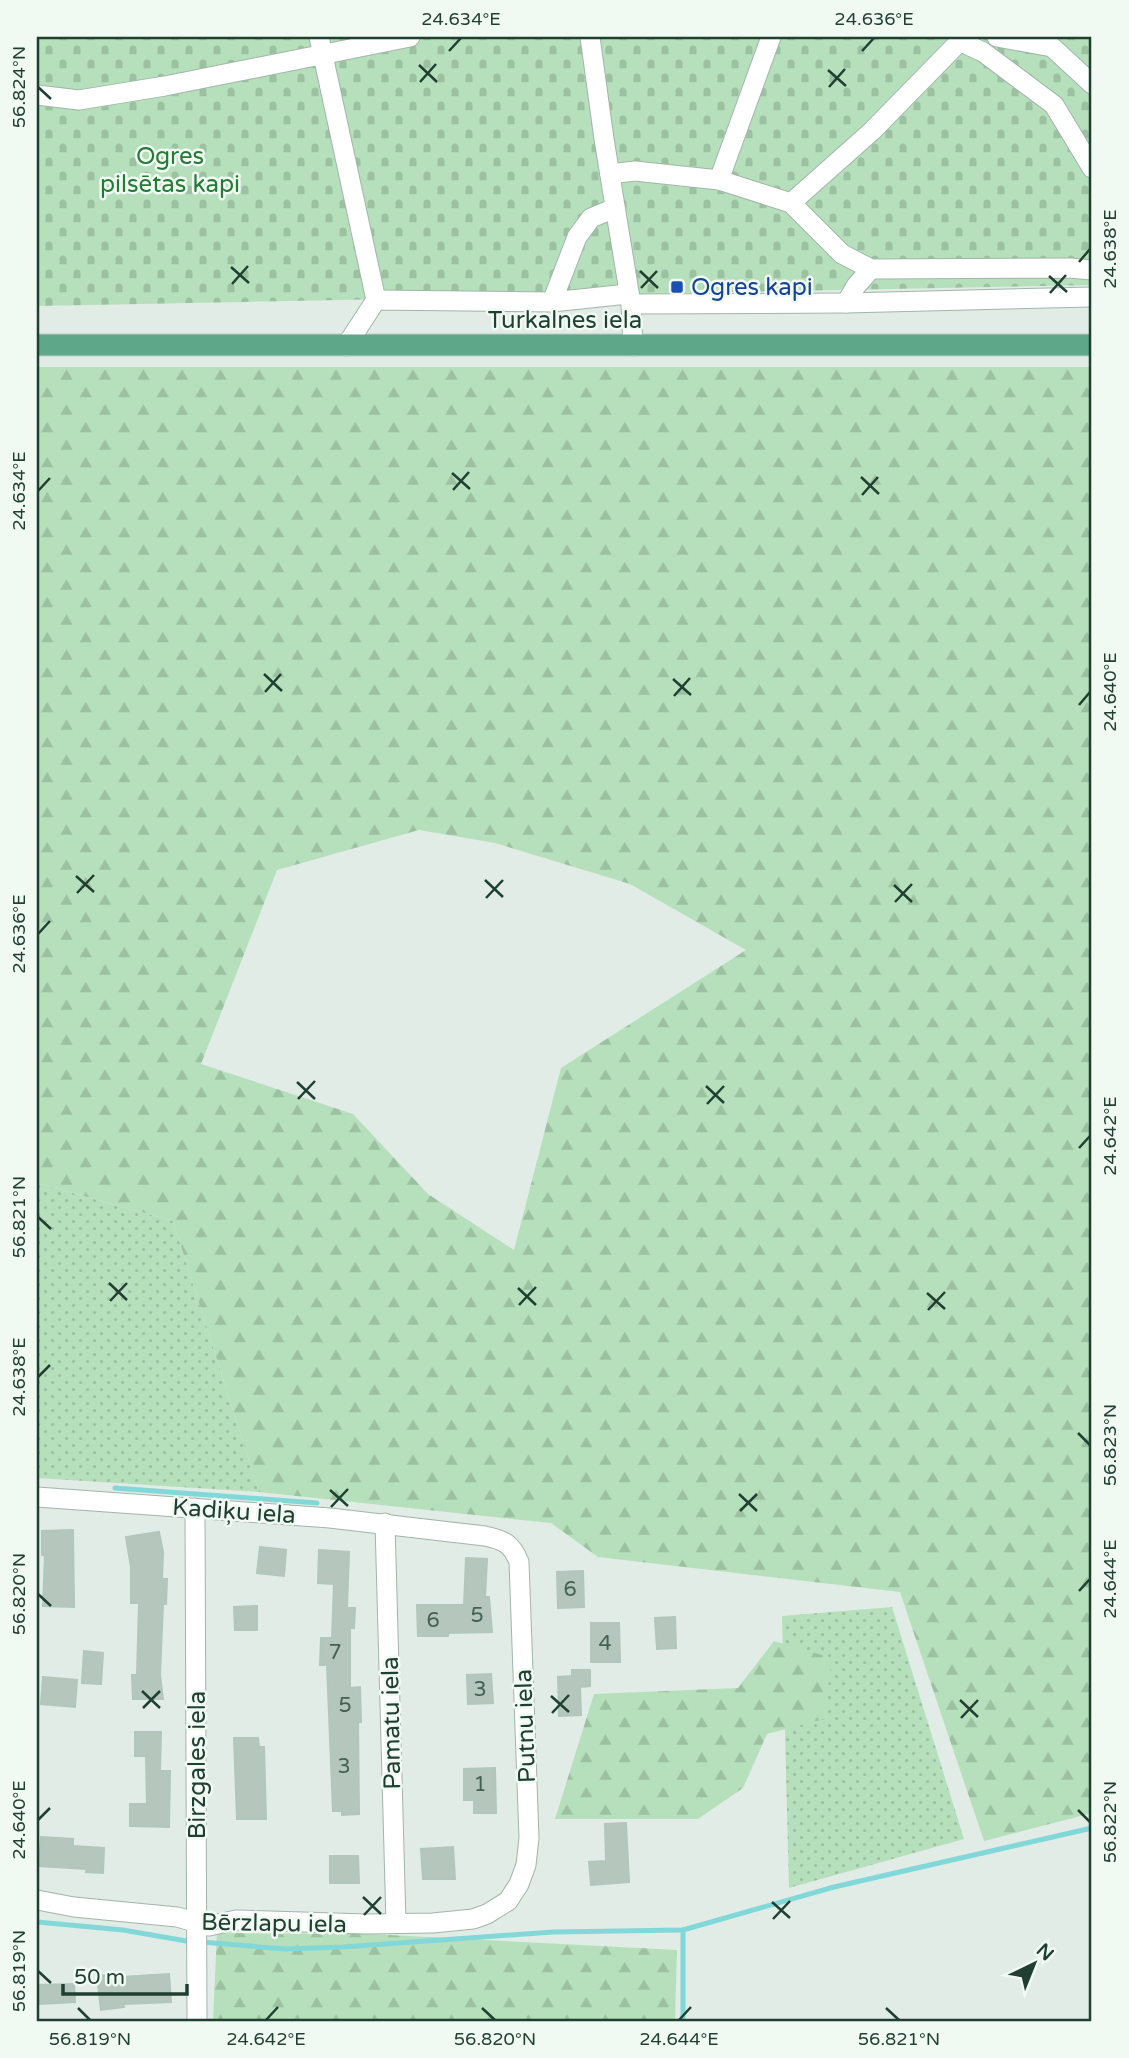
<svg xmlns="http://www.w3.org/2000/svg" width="1129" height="2058" font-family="'Varela Round',sans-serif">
<defs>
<pattern id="grass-dots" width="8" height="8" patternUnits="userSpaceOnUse" patternTransform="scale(1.75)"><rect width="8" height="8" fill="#b6e0bb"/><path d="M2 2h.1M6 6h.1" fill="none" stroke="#9cc1a1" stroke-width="1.8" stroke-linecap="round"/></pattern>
<pattern id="forest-firs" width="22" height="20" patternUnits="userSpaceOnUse" patternTransform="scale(1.75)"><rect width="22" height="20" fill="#b6e0bb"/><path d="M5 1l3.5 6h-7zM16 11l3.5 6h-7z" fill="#9cc1a1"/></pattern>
<pattern id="cemetery-stones" width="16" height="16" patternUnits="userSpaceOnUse" patternTransform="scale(1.75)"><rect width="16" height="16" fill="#b6e0bb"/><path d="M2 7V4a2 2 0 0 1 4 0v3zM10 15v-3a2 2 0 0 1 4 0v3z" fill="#9cc1a1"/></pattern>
</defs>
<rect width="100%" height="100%" fill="#e0ece5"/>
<g fill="url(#grass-dots)">
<polygon points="37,1183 173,1221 259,1492 37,1478"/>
<polygon points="892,1607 964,1839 789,1888 782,1616"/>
</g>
<g fill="url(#forest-firs)" fill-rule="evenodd">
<path d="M37 367H1092V1813L984 1841 900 1592 598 1557 551 1523 259 1492 173 1221 37 1183ZM419 830 495 843 630 884 746 950 561 1068 514 1250 428 1194 353 1114 201 1064 277 870Z"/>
<polygon points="774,1641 832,1658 824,1719 767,1734 743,1788 698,1819 555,1819 594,1694 738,1688"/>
<polygon points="217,1933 370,1934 677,1950 675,2021 213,2021"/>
</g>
<polygon fill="url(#cemetery-stones)" points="37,37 1092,37 1092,285 37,306"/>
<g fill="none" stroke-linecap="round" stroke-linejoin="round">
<g stroke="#82d8d8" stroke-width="5">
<polyline points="115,1488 317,1503"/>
<polyline points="37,1922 123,1930 192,1942"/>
<polyline points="683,1930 683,2021"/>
<polyline points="202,1942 285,1949 343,1947 553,1932 683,1930 834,1887 1092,1828"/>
</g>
</g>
<g fill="#b5c7bd" stroke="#b1c7bb" stroke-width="2">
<polygon points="73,1530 74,1607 43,1606 45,1555 42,1555 42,1531"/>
<polygon points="159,1532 163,1552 162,1579 167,1579 166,1604 163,1604 160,1675 163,1699 133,1699 132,1675 137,1675 139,1603 131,1603 131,1567 126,1537"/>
<polygon points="260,1547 286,1550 284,1576 257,1573"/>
<polygon points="319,1550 349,1552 347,1608 355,1608 354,1628 350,1628 350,1688 360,1687 361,1722 358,1722 359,1814 342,1815 342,1811 333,1811 327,1665 320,1665 321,1638 332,1638 334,1584 318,1583"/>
<polygon points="466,1558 487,1559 485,1597 489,1597 492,1632 448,1633 448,1636 418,1636 417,1605 464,1605"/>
<polygon points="583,1571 584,1607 558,1608 557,1572"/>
<polygon points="257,1606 257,1630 235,1630 234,1607"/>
<polygon points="675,1617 676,1648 657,1649 655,1618"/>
<polygon points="591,1623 619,1623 620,1662 591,1662"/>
<polygon points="84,1651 103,1653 101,1684 82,1683"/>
<polygon points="572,1670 590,1670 590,1686 580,1687 581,1715 559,1716 558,1677 572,1676"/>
<polygon points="491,1674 493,1703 468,1704 467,1675"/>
<polygon points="43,1677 77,1680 75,1707 41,1704"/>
<polygon points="135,1732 161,1732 160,1771 170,1771 169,1827 130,1826 130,1804 147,1804 146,1756 135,1756"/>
<polygon points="234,1738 258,1738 259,1747 264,1747 266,1819 237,1819"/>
<polygon points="495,1768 496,1813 474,1813 474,1800 464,1800 464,1769"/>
<polygon points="626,1823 629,1882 591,1885 589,1862 606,1861 605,1824"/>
<polygon points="41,1837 73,1839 73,1846 104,1848 103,1873 86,1872 87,1869 39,1866"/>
<polygon points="453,1847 455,1879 423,1879 421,1849"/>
<polygon points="330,1856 358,1856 359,1883 330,1883"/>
<polygon points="120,1974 121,1977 169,1974 171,2002 123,2004 124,2007 101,2010 97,1976"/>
<polygon points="74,1984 75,2002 39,2004 38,1985"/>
</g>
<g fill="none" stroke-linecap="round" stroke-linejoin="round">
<g stroke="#a2b5ab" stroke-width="21">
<g id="minor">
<polyline points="319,37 376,300"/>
<polyline points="590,37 604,139 631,304"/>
<polyline points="997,37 1052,47 1092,84"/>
<polyline points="959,41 983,52 1054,105 1092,168"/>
<polyline points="37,95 79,100 165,86 410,37"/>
<polyline points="610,174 635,171 719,180 791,203 842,254 871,269 1070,268 1092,270"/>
<polyline points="719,180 771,37"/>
<polyline points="791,203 872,131 964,37"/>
<polyline points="552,302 577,237 591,218 615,208"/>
<polyline points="846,303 856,286 871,269"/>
<polyline points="346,346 376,300 552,302 628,294"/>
<polyline points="633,346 631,304 846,303 1092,297"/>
<path d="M37 1497 330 1518 485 1536C504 1540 512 1544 519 1562L529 1838 526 1865 519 1884 508 1901 487 1914 473 1919 433 1923 366 1924 236 1920 209 1926 177 1917 74 1907 37 1900"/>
<polyline points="195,1508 197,2021"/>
<polyline points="385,1523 396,1923"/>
</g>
</g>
<g stroke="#c0c9c5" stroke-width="23">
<polyline id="major" points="37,345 1092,345"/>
</g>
<use href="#minor" stroke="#fff" stroke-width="19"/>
<use href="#major" stroke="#5fa789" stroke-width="21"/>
</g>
<path fill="none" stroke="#1f3f31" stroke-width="2.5" d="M449 51 461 38M862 51 874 38M419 65 437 82M828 70 846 86M420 82 436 64M38 87 51 99M829 87 845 69M1079 262 1090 249M231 267 249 283M640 271 658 288M1049 276 1067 292M232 284 248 266M641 288 657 271M1050 293 1066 275M452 473 470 489M861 477 879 494M453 490 469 472M38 491 50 478M862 495 878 477M264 674 282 691M673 679 691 695M265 692 281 674M674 696 690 678M1079 705 1090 692M76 876 94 892M485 880 503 897M894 885 912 902M77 893 94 875M486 898 503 880M895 902 912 884M38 934 50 921M297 1082 315 1099M706 1086 724 1103M298 1099 315 1081M707 1104 724 1086M1079 1148 1090 1136M38 1217 51 1229M109 1283 127 1300M518 1288 536 1305M927 1293 945 1309M110 1301 127 1283M519 1305 536 1287M928 1310 945 1292M38 1377 50 1365M1078 1433 1090 1445M330 1490 348 1506M739 1494 757 1511M331 1507 348 1489M740 1511 757 1494M1079 1591 1090 1579M38 1594 51 1606M142 1691 160 1708M551 1696 569 1712M960 1700 978 1717M143 1708 160 1691M552 1713 569 1695M961 1718 978 1700M1078 1810 1090 1822M38 1820 50 1808M363 1897 381 1914M772 1902 790 1918M364 1915 381 1897M773 1919 790 1901M38 1971 51 1983M78 2008 90 2020M482 2008 495 2020M886 2008 899 2020M266 2020 278 2007M679 2020 691 2007"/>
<rect fill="#1a4fb4" stroke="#f1f9f3" stroke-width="2.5" x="670" y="280" width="14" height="14" rx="3.5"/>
<g text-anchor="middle" stroke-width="5" stroke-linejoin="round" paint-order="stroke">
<g font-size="21" fill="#446154">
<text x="570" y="1596">6</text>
<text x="477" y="1622">5</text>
<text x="433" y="1627">6</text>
<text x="605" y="1650">4</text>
<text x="335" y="1659">7</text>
<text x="480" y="1696">3</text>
<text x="345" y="1712">5</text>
<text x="344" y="1773">3</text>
<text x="480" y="1791">1</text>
</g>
<g font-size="24" fill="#257a38" stroke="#f1f9f3">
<text x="170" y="164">Ogres<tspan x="170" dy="28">pilsētas kapi</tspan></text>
</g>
<g font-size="24" fill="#164399" stroke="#f1f9f3" text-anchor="start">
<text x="691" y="295">Ogres kapi</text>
</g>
<g font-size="24" fill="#1f3f31" stroke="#f1f9f3">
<text x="565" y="328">Turkalnes iela</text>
<text transform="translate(234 1511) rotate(4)" y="8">Kadiķu iela</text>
<text transform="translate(391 1723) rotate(-91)" y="8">Pamatu iela</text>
<text transform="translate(525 1726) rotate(-92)" y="8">Putnu iela</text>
<text transform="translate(197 1765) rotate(-90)" y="8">Birzgales iela</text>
<text transform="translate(274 1923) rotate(1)" y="8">Bērzlapu iela</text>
</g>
</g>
<rect width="1129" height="2058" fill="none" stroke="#f1f9f3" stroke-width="77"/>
<g transform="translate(1034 1964) rotate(43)" stroke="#f1f9f3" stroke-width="5" paint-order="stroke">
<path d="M0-5L12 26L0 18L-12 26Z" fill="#1f3f31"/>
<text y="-10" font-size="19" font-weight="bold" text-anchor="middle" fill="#1f3f31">N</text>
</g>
<path d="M63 1984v10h124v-10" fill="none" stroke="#1f3f31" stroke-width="3.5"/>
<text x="74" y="1984" font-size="21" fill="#1f3f31" stroke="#f1f9f3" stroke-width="5" paint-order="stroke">50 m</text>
<rect x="38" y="38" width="1052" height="1982" fill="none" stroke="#1f3f31" stroke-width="2.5"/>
<g font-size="18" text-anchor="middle" fill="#1f3f31">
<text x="461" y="25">24.634°E</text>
<text x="874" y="25">24.636°E</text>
<text transform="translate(19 87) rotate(-90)" y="6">56.824°N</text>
<text transform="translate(1110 249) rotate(-90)" y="6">24.638°E</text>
<text transform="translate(19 491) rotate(-90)" y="6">24.634°E</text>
<text transform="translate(1110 692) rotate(-90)" y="6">24.640°E</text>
<text transform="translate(19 934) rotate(-90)" y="6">24.636°E</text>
<text transform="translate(1110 1136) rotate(-90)" y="6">24.642°E</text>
<text transform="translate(19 1217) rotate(-90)" y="6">56.821°N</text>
<text transform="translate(19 1377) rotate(-90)" y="6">24.638°E</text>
<text transform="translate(1110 1445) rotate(-90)" y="6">56.823°N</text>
<text transform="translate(1110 1579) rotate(-90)" y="6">24.644°E</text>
<text transform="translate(19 1594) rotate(-90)" y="6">56.820°N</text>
<text transform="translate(19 1820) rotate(-90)" y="6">24.640°E</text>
<text transform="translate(1110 1822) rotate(-90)" y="6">56.822°N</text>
<text transform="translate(19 1971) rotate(-90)" y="6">56.819°N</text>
<text x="90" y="2045">56.819°N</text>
<text x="266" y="2045">24.642°E</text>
<text x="495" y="2045">56.820°N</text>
<text x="679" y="2045">24.644°E</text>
<text x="899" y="2045">56.821°N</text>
</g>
</svg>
